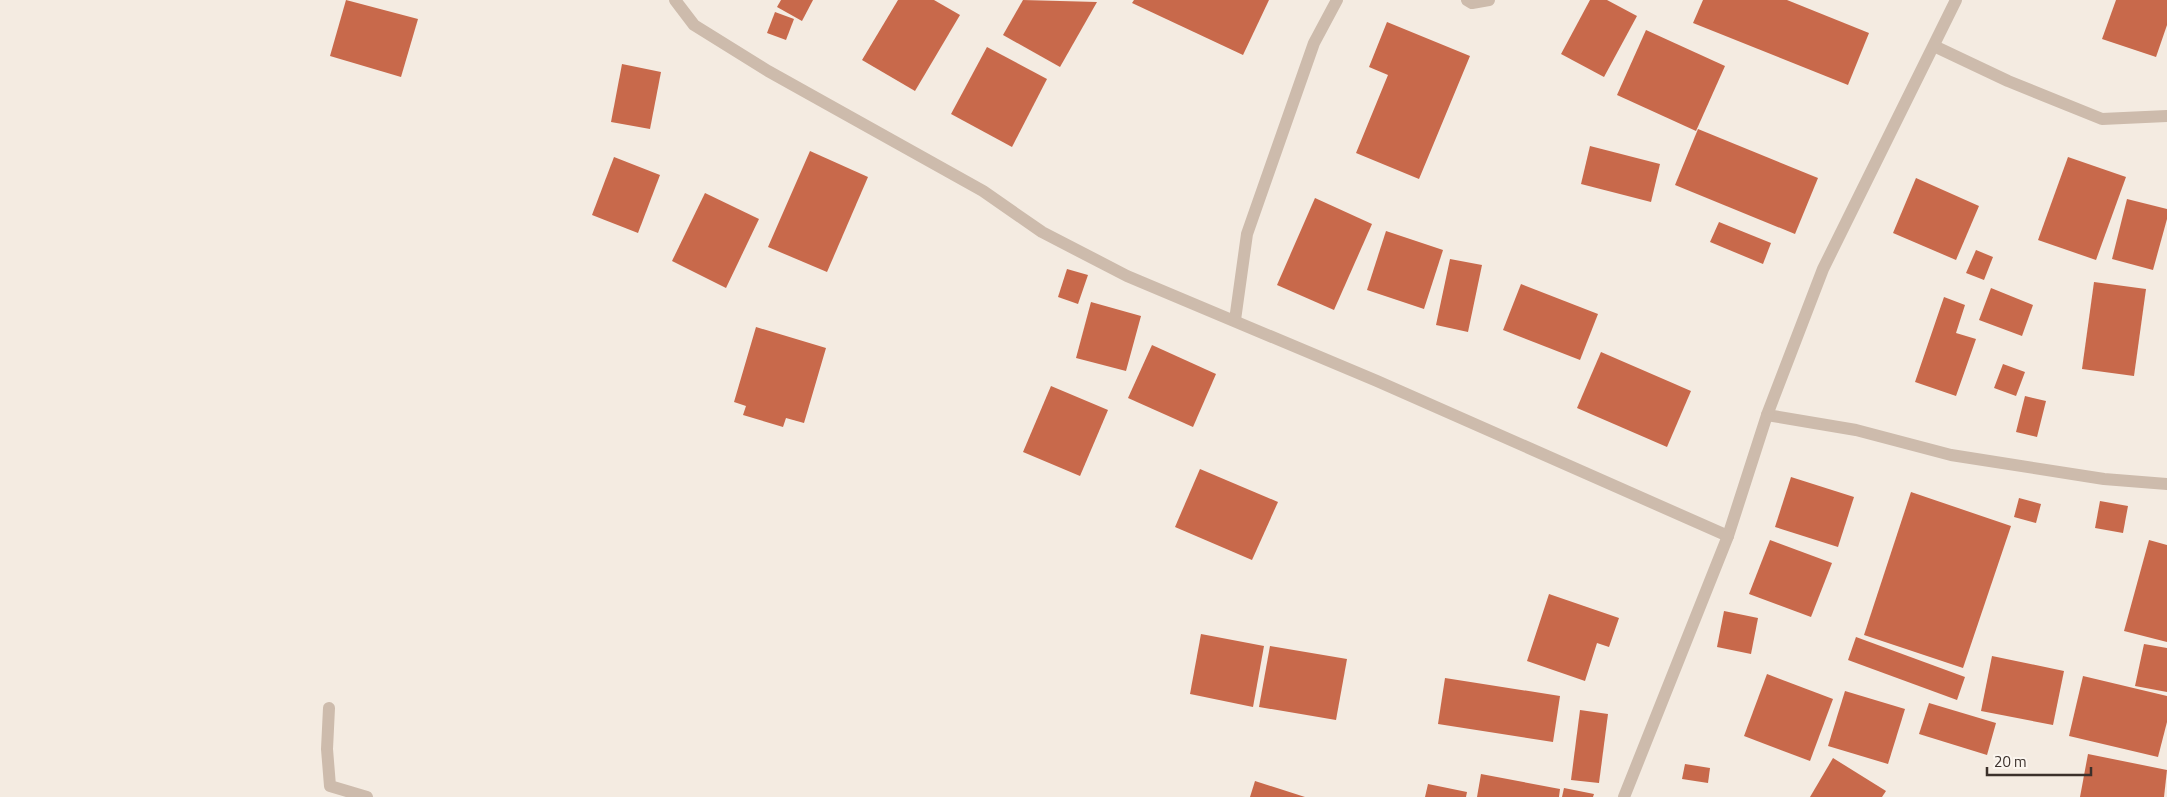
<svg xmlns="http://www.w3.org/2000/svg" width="2167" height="797" font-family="'Titillium Web',sans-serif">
<rect width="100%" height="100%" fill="#f4ebe1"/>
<g fill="#c8694b">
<polygon points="346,0 418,19 401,77 330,56"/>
<polygon points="781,0 813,0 802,21 777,7"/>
<polygon points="898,0 934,0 960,15 915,91 862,60"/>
<polygon points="1023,0 1097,2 1060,67 1003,35"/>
<polygon points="1134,0 1269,0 1243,55 1132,3"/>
<polygon points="1590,0 1607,0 1637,16 1604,77 1561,54"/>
<polygon points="1703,0 1787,0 1869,33 1848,85 1693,23"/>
<polygon points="2116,0 2167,0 2167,25 2156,57 2102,39"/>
<polygon points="775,12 794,19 786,40 767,33"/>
<polygon points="1387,22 1470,56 1419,179 1356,153 1388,75 1369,67"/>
<polygon points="1646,30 1725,66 1696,131 1617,95"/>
<polygon points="987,47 1047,79 1012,147 951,114"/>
<polygon points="622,64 661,72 650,129 611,122"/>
<polygon points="1698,129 1818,178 1795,234 1675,185"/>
<polygon points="1590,146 1660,164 1651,202 1581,184"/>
<polygon points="810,151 868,177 827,272 768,247"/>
<polygon points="614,157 660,175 638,233 592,215"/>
<polygon points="2068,157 2126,177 2096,260 2038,240"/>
<polygon points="1916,178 1979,206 1956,260 1893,233"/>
<polygon points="705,193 759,219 726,288 672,261"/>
<polygon points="1315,198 1372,224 1334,310 1277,285"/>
<polygon points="2127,199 2167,209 2167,219 2153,270 2112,259"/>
<polygon points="1719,222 1771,243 1763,264 1710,242"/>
<polygon points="1386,231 1443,250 1424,309 1367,290"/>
<polygon points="1976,250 1993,257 1984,280 1966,273"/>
<polygon points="1450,259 1482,265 1468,332 1436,325"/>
<polygon points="1067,269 1088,275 1078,304 1058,297"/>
<polygon points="2094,282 2146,289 2134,376 2082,369"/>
<polygon points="1521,284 1598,314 1580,360 1503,330"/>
<polygon points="1991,288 2033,305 2022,336 1979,320"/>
<polygon points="1944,297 1965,305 1956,333 1976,339 1956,396 1915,382"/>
<polygon points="1091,302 1141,316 1126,371 1076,358"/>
<polygon points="756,327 826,348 804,423 786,418 783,427 743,415 746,406 734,402"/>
<polygon points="1152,345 1216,374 1193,427 1128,398"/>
<polygon points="1601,352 1691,391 1667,447 1577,408"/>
<polygon points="2003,364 2025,372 2016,396 1994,388"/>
<polygon points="1051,386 1108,410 1080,476 1023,452"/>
<polygon points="2025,396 2046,401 2037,437 2016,432"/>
<polygon points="1200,469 1278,502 1252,560 1175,527"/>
<polygon points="1791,477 1854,497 1838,547 1775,527"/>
<polygon points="1911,492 2011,526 1963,668 1864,635"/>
<polygon points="2019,498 2041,504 2036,523 2014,517"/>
<polygon points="2100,501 2128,506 2123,533 2095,528"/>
<polygon points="1770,540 1832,563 1811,617 1749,594"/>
<polygon points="2149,540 2167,545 2167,642 2124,631"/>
<polygon points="1549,594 1619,618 1609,647 1597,643 1585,681 1527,661"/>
<polygon points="1724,611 1758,618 1751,654 1717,647"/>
<polygon points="1201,634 1264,646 1253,707 1190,694"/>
<polygon points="1856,637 1965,677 1957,700 1848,660"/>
<polygon points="2144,644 2167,648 2167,692 2135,686"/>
<polygon points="1270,646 1347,659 1336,720 1259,707"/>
<polygon points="1992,656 2064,671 2053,725 1981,711"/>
<polygon points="1767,674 1833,699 1810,761 1744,736"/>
<polygon points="2083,676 2167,696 2167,722 2158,757 2069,736"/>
<polygon points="1445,678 1560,696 1553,742 1438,724"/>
<polygon points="1845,691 1905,709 1888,764 1828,746"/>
<polygon points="1929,703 1996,723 1987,755 1919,734"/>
<polygon points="1580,710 1608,714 1599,783 1571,780"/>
<polygon points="2088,754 2167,770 2164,797 2080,797"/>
<polygon points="1833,758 1886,791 1882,797 1810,797"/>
<polygon points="1685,764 1710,768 1708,783 1682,779"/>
<polygon points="1481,774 1560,789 1559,797 1477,797"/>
<polygon points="1255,781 1305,797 1250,797"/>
<polygon points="1428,784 1467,792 1466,797 1425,797"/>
<polygon points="1564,788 1594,794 1593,797 1562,797"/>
</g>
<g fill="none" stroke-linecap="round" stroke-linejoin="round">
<g stroke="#cdbbac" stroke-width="12">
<polyline points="675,0 694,25 768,71 983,191 1042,232 1127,276 1377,381 1728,536"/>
<polyline points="1467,0 1472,3 1489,0"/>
<polyline points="1934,46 2008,81 2102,119 2167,116"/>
<polyline points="1235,320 1247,234 1314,43 1337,0"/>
<polyline points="1767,415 1856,430 1951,455 2104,479 2167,484"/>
<polyline points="329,708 327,749 330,786 367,797"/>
<polyline points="1624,797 1728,536 1767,415 1823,269 1956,0"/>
</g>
</g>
<path d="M1987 767v8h104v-8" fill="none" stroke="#3b302b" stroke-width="2.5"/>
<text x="1994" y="767" font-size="15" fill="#3b302b" stroke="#fbf5ee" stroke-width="4" paint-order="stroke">20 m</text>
</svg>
